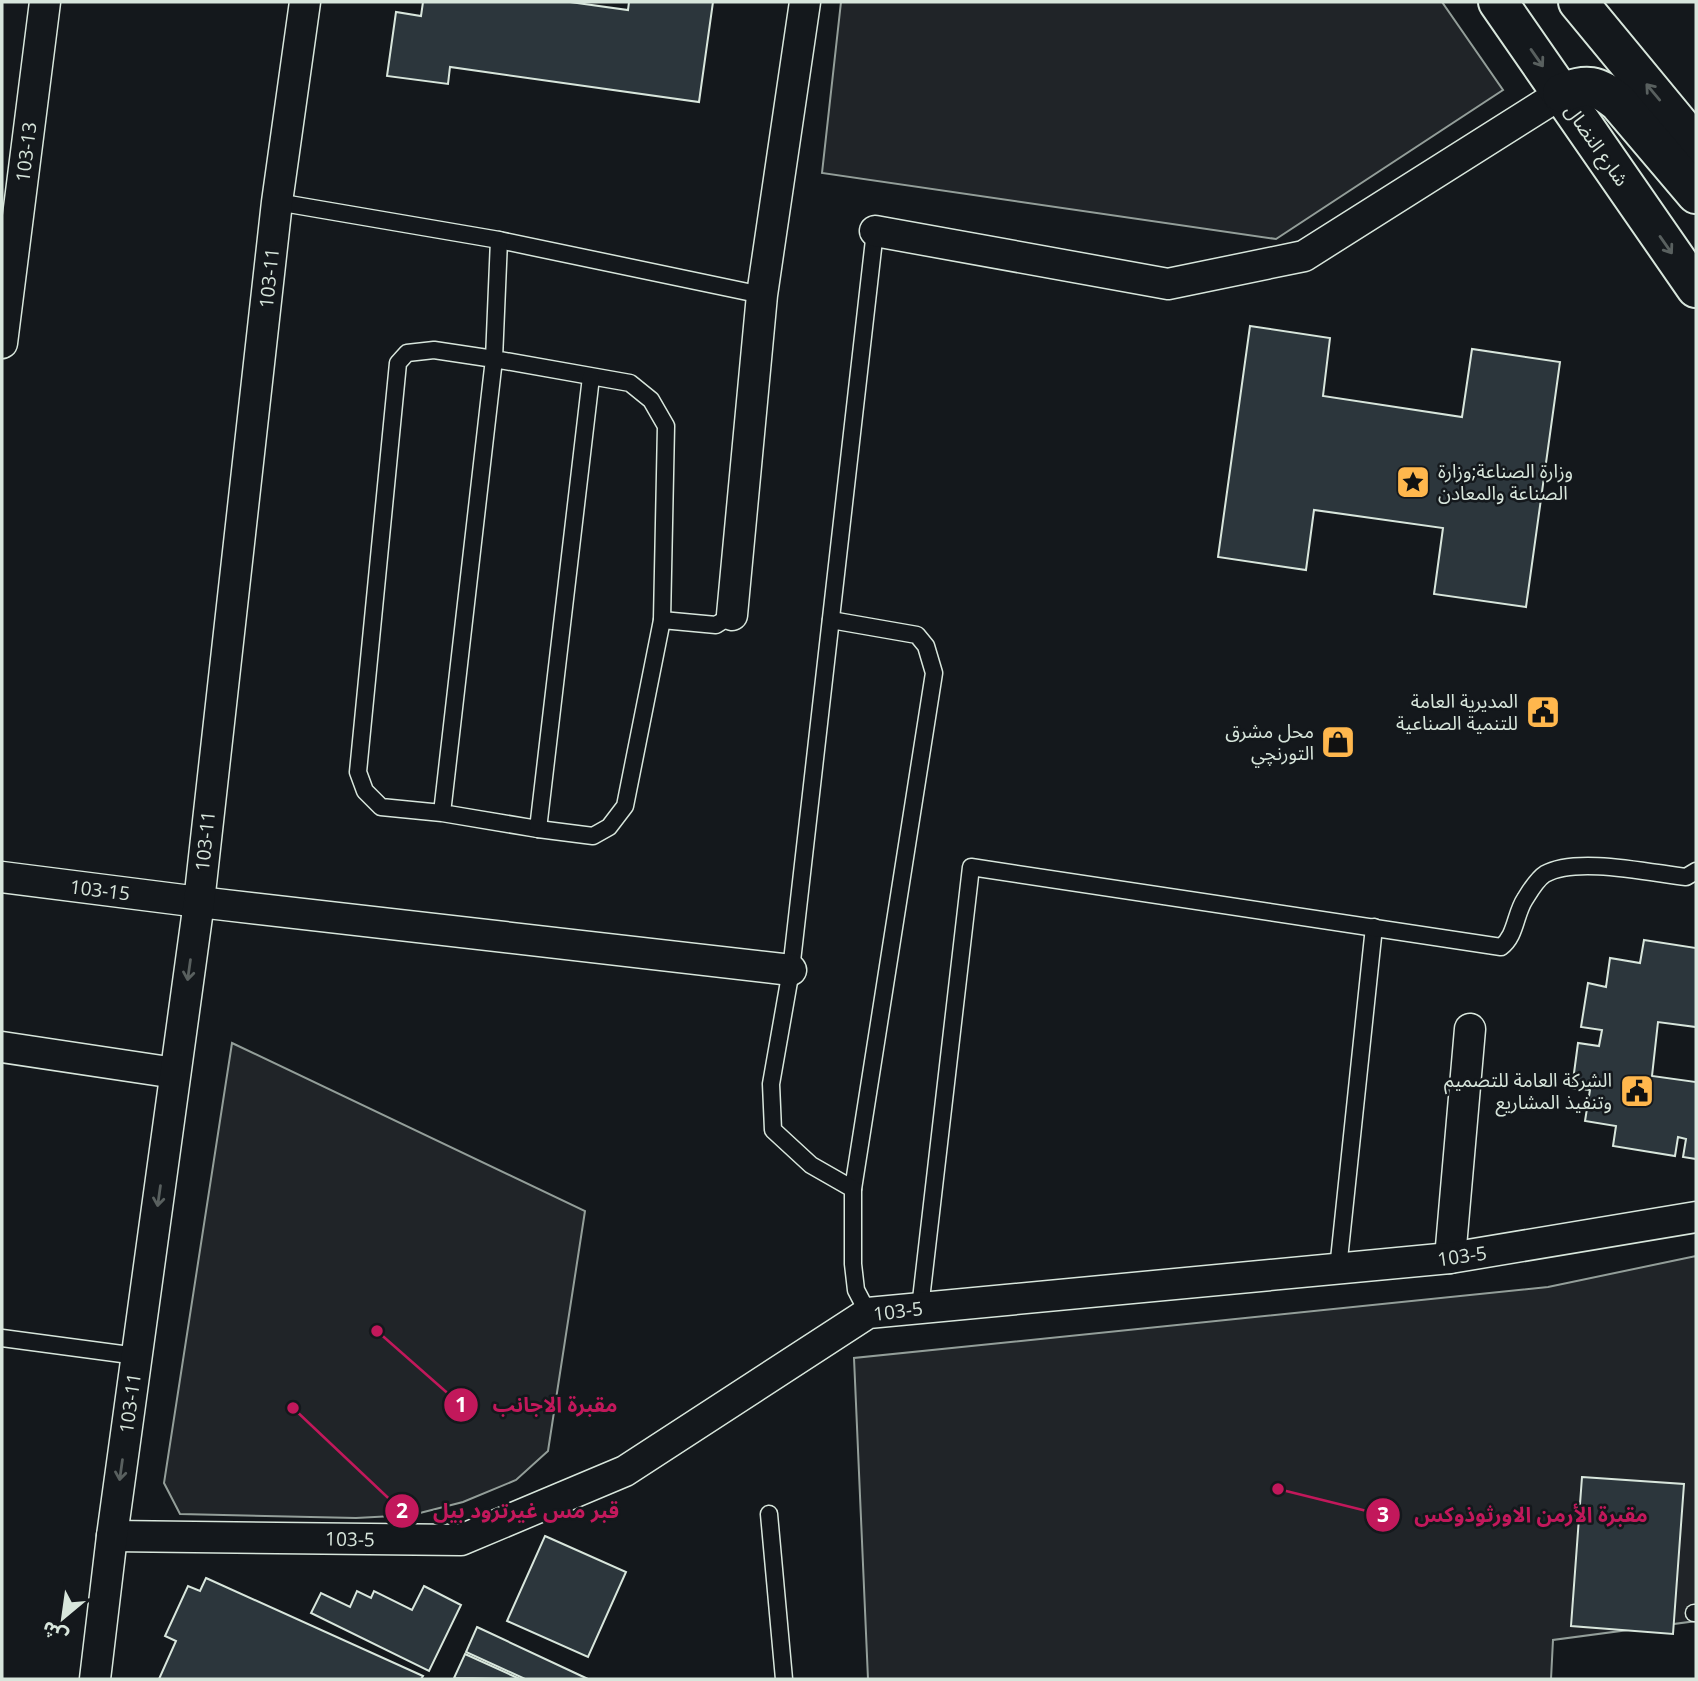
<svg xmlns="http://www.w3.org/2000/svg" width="1698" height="1681" font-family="'Open Sans','Noto Sans Arabic',sans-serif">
<rect width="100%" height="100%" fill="#14181c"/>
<g fill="#202428" stroke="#939e99" stroke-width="2">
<polygon points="841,2 1442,2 1503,90 1276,239 822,173"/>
<polygon points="232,1043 585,1211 548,1451 516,1480 463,1502 412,1515 356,1518 180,1514 164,1483"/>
<polygon points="1696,1256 1696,1621 1553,1640 1551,1679 868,1679 854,1358 1548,1287"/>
</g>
<g fill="#2c363c" stroke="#d8e6dc" stroke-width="2">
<polygon points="423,2 570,2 628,10 629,2 713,2 699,102 450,67 448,84 387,76 396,12 421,16"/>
<polygon points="1250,326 1330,338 1323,396 1462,417 1472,349 1560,362 1526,607 1434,594 1443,528 1314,510 1306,570 1218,557"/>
<polygon points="1644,940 1696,948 1696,1027 1658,1022 1652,1076 1696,1082 1696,1159 1683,1157 1686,1139 1678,1137 1675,1156 1613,1146 1616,1126 1585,1121 1590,1090 1572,1088 1578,1043 1599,1046 1602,1030 1581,1027 1588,983 1606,987 1610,958 1640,963"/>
<polygon points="1582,1477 1684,1484 1673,1634 1571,1626"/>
<polygon points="545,1536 626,1572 588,1657 507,1621"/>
<polygon points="206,1578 423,1676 421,1679 159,1679 176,1641 165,1636 188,1586 200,1591"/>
<polygon points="424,1586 461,1605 429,1671 311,1613 321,1593 350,1607 357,1591 371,1598 374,1591 412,1610"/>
<polygon points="477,1627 588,1679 525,1679 466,1652"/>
<polygon points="465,1654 520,1679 454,1678"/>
</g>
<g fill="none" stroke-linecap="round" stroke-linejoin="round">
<g stroke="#d8e6dc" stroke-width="19">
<g id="lane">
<polyline points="277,202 499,240 762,295"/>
<polyline points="662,620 716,625 732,615"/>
<polyline points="831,620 917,635 926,646 934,673 853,1189"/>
<polyline points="442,813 494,359 630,383 651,400 666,426 662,620 625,806 609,827 593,836 538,829 442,813 381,807 365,791 358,772 398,363 407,353 434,350 494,359 499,240"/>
<polyline points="538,829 591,377"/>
<polyline points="1338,1269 1374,927"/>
<path d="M920 1308 971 867 1501 947C1516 936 1515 914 1525 899 1530 891 1537 879 1545 874 1576 856 1651 873 1686 877L1696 871"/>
<polyline points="868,1313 856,1290 853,1264 853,1189 811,1165 773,1130 771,1084 791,970 875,231"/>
<polyline points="2,1338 137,1356"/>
<polyline points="769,1514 784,1679"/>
<polyline points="1694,1613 1696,1613"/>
</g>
</g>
<g stroke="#d8e6dc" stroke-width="33">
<g id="street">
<polyline points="875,231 1168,284 1304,256 1562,93"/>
<polyline points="2,343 45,2"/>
<polyline points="732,615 762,295 805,2"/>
<polyline points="2,877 199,902 791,970"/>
<polyline points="2,1047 175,1073"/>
<polyline points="1450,1258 1470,1029"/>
<polyline points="112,1536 461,1540 625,1471 868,1313 1450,1258 1696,1217"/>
<polyline points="95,1679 112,1536 199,902 277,202 305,2"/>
</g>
</g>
<g stroke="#d8e6dc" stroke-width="42">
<g id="secondary">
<polyline points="1498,2 1696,288"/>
<polyline points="1578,2 1696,145"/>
<path d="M1562 93C1588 83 1595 84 1618 102L1696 194"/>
</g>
</g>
<use href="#lane" stroke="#14181c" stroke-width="16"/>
<use href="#street" stroke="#14181c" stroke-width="30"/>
<use href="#secondary" stroke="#14181c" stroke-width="38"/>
</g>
<defs><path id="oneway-shaft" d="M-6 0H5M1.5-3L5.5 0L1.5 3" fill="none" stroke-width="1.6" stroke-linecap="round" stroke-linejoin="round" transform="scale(1.75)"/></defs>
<g stroke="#59605f">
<use href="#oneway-shaft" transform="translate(1537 58) rotate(55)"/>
<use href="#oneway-shaft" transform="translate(1653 92) rotate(-130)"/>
<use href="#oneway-shaft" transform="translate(1666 245) rotate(55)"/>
<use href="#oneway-shaft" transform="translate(189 970) rotate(98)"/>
<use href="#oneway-shaft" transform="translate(159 1196) rotate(98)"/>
<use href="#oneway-shaft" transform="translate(121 1470) rotate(98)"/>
</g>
<defs>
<g id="sight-square" transform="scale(1.75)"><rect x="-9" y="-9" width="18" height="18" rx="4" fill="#ffb74d" stroke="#14181c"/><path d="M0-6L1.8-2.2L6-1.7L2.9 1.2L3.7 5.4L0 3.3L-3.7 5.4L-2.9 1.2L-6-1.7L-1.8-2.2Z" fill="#111"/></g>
<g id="civic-square" transform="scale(1.75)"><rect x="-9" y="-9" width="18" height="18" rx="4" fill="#ffb74d" stroke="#14181c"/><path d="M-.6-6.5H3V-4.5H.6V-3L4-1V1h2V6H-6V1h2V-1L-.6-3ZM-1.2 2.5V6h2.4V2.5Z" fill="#111"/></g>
<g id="shop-square" transform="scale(1.75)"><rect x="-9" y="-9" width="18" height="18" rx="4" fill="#ffb74d" stroke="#14181c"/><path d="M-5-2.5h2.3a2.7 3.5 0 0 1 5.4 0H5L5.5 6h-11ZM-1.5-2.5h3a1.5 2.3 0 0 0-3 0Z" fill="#111"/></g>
</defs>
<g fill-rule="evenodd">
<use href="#sight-square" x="1413" y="482"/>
<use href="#civic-square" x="1543" y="712"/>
<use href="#shop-square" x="1338" y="742"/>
<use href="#civic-square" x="1637" y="1091"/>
</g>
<g text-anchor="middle" stroke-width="5" stroke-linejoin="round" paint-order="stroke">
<g font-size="19" fill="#d8e6dc" stroke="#14181c">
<text transform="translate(1597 145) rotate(55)" y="7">شارع النضال</text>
<text transform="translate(26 152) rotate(-83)" y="7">103-13</text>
<text transform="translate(269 278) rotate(-84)" y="7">103-11</text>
<text transform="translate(205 841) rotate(-84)" y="7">103-11</text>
<text transform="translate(100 890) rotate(7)" y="7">103-15</text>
<text transform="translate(1462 1256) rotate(-8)" y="7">103-5</text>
<text transform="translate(898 1311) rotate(-7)" y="7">103-5</text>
<text transform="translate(130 1403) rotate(-82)" y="7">103-11</text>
<text transform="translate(350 1539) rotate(1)" y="7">103-5</text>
</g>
<g font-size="19" fill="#d8e6dc" stroke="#14181c" text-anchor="end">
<text x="1438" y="478" text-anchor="start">وزارة الصناعة;وزارة<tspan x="1438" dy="22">الصناعة والمعادن</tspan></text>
<text x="1518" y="708">المديرية العامة<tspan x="1518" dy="22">للتنمية الصناعية</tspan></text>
<text x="1314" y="738">محل مشرق<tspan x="1314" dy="22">التورنچي</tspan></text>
<text x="1612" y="1087">الشركة العامة للتصميم<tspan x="1612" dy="22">وتنفيذ المشاريع</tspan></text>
</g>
</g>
<path fill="none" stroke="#c2185b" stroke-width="2.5" d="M377 1331L461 1405M293 1408L402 1511M1278 1489L1383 1515"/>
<g fill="#c2185b" stroke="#14181c" stroke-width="2.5">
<circle cx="377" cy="1331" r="7"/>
<circle cx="293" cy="1408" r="7"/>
<circle cx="1278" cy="1489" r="7"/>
<circle cx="461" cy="1405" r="18"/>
<circle cx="402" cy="1511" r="18"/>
<circle cx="1383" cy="1515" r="18"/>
</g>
<g font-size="21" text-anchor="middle" font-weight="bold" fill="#fff">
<text x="461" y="1412">1</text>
<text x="402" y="1518">2</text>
<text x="1383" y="1522">3</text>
</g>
<g font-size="21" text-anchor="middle" font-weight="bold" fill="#c2185b" stroke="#14181c" stroke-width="5" stroke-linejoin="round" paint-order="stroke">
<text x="555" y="1412">مقبرة الاجانب</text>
<text x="526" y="1518">قبر مس غيرترود بيل</text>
<text x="1531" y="1522">مقبرة الأرمن الاورثوذوكس</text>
</g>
<rect width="1698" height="1681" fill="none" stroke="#d8e6dc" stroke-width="7"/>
<g transform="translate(63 1618) rotate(209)" stroke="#14181c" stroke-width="5" paint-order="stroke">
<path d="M0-5L12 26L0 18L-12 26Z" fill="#d8e6dc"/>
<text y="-10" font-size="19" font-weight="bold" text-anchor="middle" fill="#d8e6dc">ش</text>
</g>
</svg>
